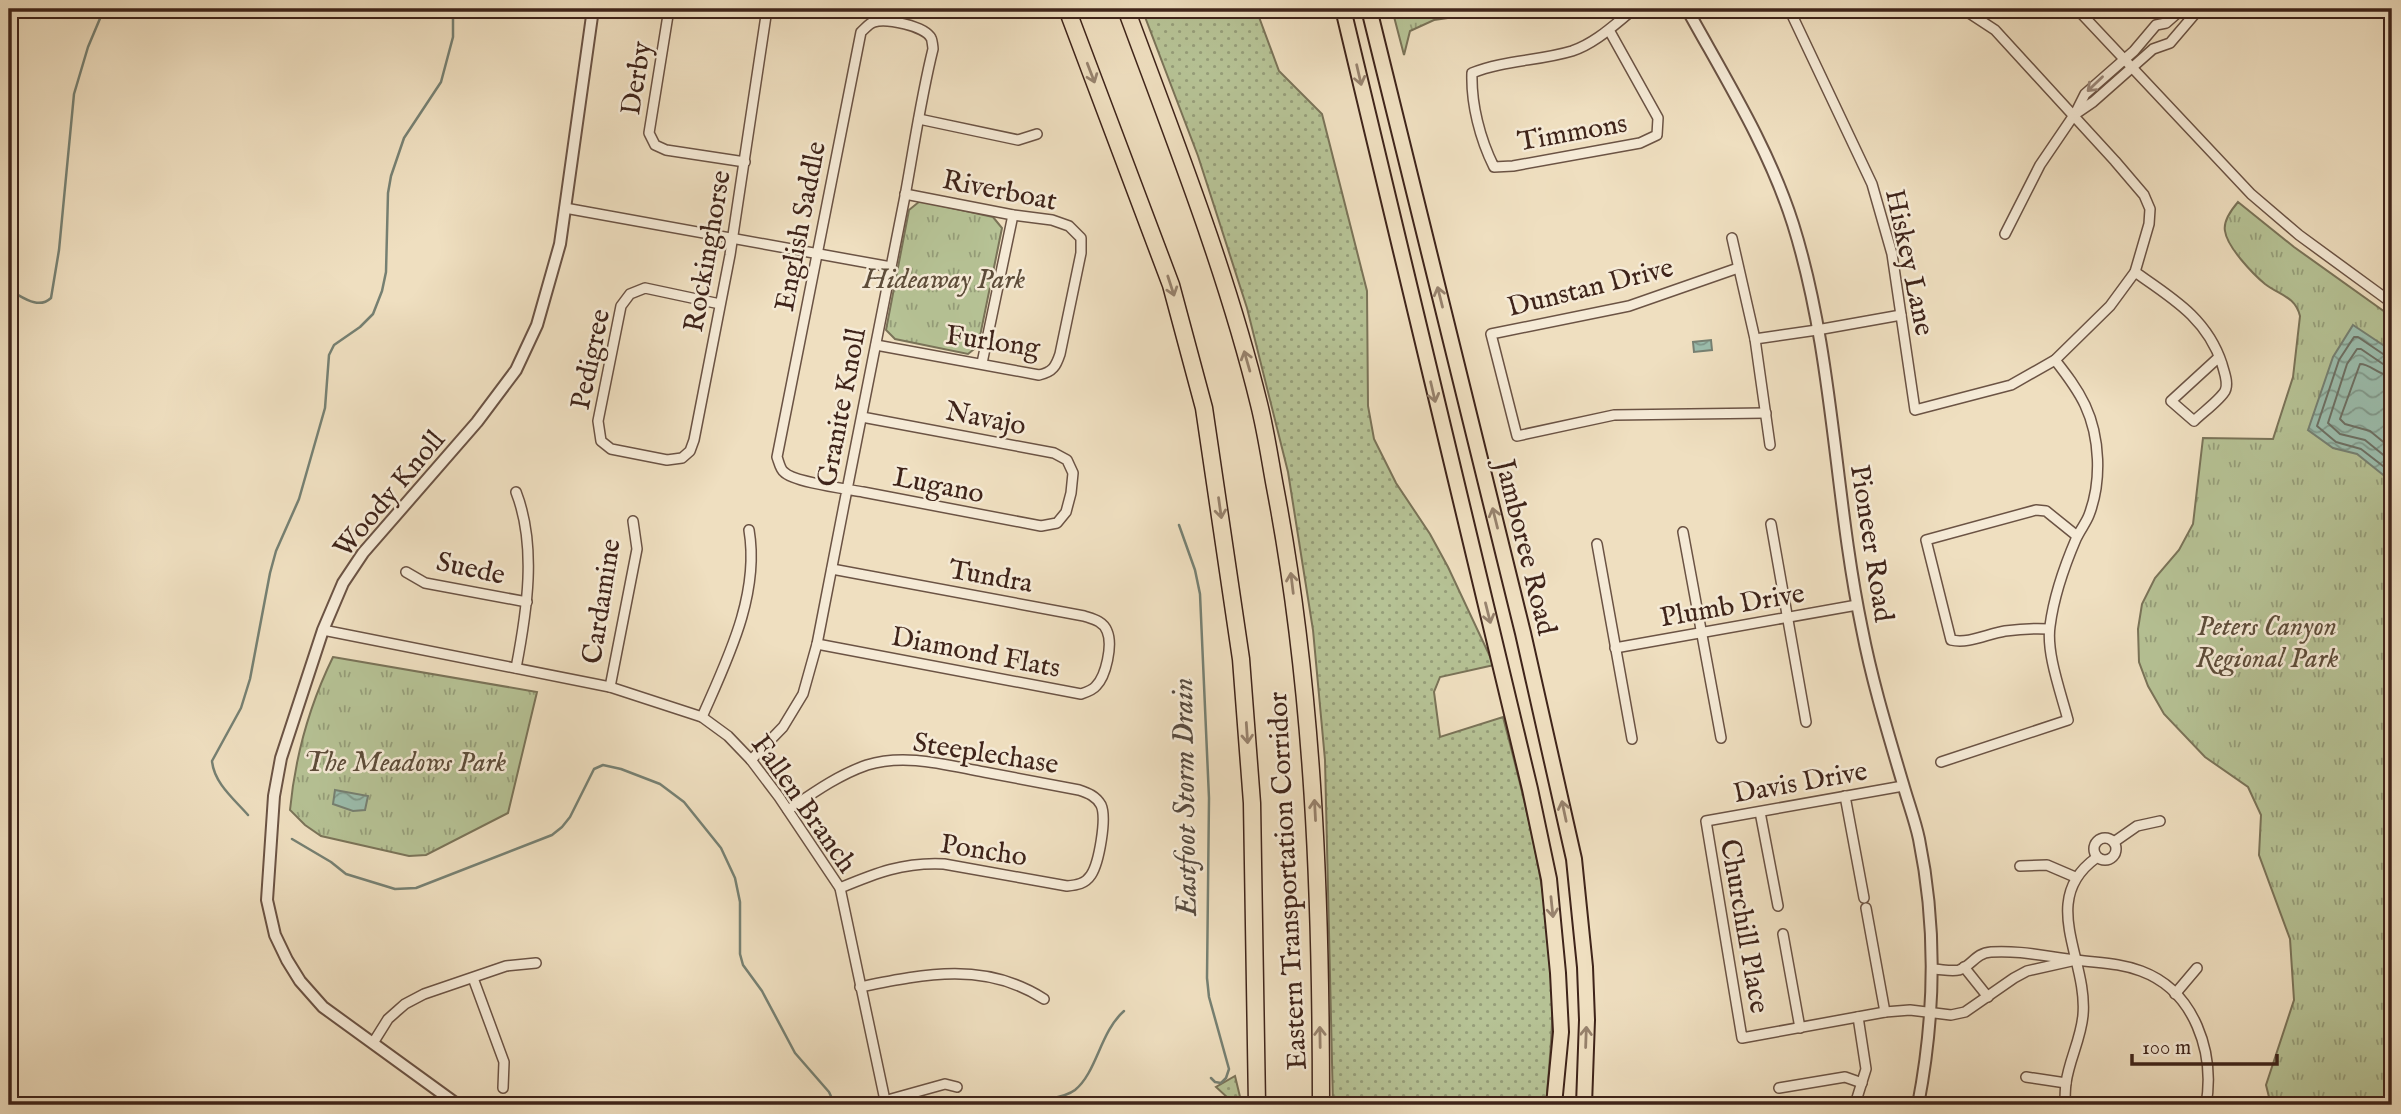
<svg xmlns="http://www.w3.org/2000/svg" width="2401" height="1114" font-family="'IM FELL English',serif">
<defs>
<pattern id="grass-dots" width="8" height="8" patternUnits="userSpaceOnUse" patternTransform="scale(1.75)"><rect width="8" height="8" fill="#b6c295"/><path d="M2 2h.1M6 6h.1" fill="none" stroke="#959d79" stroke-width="1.8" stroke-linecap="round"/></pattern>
<pattern id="park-tufts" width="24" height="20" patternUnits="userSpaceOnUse" patternTransform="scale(1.75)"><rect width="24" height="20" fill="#b6c295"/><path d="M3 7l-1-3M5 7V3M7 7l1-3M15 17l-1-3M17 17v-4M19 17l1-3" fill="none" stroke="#959d79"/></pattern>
<pattern id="water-waves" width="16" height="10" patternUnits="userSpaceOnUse" patternTransform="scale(1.75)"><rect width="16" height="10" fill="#9bbdad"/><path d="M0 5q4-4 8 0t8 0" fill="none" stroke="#80998c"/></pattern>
</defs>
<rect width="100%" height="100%" fill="#efdfc0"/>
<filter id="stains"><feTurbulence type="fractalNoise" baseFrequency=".00286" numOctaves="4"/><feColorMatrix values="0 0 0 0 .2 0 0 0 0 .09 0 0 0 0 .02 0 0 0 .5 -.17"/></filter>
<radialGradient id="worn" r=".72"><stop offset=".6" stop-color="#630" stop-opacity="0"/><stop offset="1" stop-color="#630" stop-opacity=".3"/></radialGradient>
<g fill="url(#grass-dots)" stroke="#7a7358" stroke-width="2">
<path d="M1142 9H1256L1279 71 1322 114 1367 291 1368 406 1374 439 1396 483 1430 534 1448 567 1494 665 1440 677 1434 692 1440 737 1503 717C1524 797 1545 878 1551 962 1555 1009 1550 1058 1546 1105H1333L1325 760 1313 630 1288 472 1247 308 1198 156Z"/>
<polygon points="1235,1076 1242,1105 1231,1105 1228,1098 1216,1087"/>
</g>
<g fill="url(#park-tufts)" stroke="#7a7358" stroke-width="2">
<polygon points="1392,9 1510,9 1434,20 1410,31 1404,55"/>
<polygon points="920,201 993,217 1002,228 978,346 968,354 895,339 886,330 909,210"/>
<path d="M2238 202 2294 247 2392 317V1105H2271L2266 1085 2294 1000 2290 939 2259 855 2261 815 2248 787 2205 757 2164 714 2148 686 2139 662 2138 629 2142 604 2155 578 2179 550 2193 524 2203 438 2273 439 2293 377 2300 316C2295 296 2279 295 2265 284 2253 274 2227 247 2225 231 2223 221 2232 209 2238 202Z"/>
<path d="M333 657 537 692 508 813 426 855 409 856 321 836 305 825 290 810C295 758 310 704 333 657Z"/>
</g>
<g fill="url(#water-waves)" stroke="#768072" stroke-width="2">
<polygon points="2353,325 2392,351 2392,482 2357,454 2333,448 2308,430 2333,357"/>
<polygon points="1711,340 1712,350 1694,352 1693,342"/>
<polygon points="335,790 368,796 365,810 353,811 333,804"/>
</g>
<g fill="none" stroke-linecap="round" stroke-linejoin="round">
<g stroke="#6d7064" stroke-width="2">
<polyline points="2392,357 2386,356 2358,337 2354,337 2339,360 2317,426 2336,442 2361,449 2392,473"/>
<polyline points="2392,365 2383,364 2361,349 2357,349 2347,364 2328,423 2340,434 2365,440 2392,462"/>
<path d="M2392 376C2379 376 2371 364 2360 364L2340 419 2345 424 2370 431 2392 449"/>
</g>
<g stroke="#768072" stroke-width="2.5">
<path d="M9 290C23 297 38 310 51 298L59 250 74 94 88 47 104 9"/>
<polyline points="1179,525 1195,570 1200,594 1209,798 1207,978 1209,997 1229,1069 1226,1078 1221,1083 1215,1082 1211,1078"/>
<path d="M248 815C234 799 214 783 212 761L241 708 250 679 270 573 276 551 299 499 325 408 329 355 334 345 360 327 373 314 382 291 386 272 388 193 391 176 404 138 441 82 453 37V9"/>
<polyline points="292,839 331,862 346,874 395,889 416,888 552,835 562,827 570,817 594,769 603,765 621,769 660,784 684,802 721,848 735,878 740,902 740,954 743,965 762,991 795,1053 829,1092 835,1105"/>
<path d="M1028 1105C1042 1097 1062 1100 1075 1090 1097 1072 1100 1032 1124 1011"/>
</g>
<g stroke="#6b5344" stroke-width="12">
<g id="minor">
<polyline points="669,9 649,133 655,145 666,150 745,162"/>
<polyline points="1806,9 1792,15 1872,184 1892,254 1915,410 2011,385 2055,360 2110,306 2135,272 2149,224 2150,209 2144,195 2115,161 1995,30 1963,9"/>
<polyline points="2077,9 2251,194 2299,235 2392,303"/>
<path d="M1609 30 1658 118 1657 135 1640 143 1513 166 1494 167C1480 139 1471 104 1472 73 1504 60 1539 61 1572 51 1596 43 1615 24 1634 9"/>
<polyline points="2075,114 2085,94 2134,51 2156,25 2166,23 2182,9"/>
<polyline points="919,119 1018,140 1037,134"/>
<polyline points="565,208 891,267"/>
<polyline points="2005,234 2040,165 2074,115 2093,102 2153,49 2170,43 2199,9"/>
<polyline points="1732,238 1755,339 1770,445"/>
<polyline points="1738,268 1629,306 1491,334 1517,436 1614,415 1766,413"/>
<path d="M2135 272C2172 298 2207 318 2222 364 2224 372 2229 383 2225 391 2220 400 2202 413 2194 421L2171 401 2219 357"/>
<polyline points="720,304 645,288 630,294 621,306 598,421 601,441 611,449 667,460 682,458 690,451 694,440 730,255 767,9"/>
<polyline points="1755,339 1817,330 1901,315"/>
<path d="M876 345 1039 375C1053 372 1056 366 1060 354L1081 253V238L1069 226 1052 220 1013 215 905 194"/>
<polyline points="982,363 1013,215"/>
<path d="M516 492C537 546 527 611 516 668"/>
<polyline points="1771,524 1806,722"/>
<polyline points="1683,532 1721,738"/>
<polyline points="1597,544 1632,739"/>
<polyline points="406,572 425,583 527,602"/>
<path d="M2049 629C2034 628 2020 629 2005 631 1987 634 1969 644 1951 640L1926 540 2036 510 2046 511 2077 536"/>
<polyline points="323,630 610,687 702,717 728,736 751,760 779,797 840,888 886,1105"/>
<path d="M817 644 1081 694C1087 692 1093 690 1096 686 1106 676 1113 645 1107 631 1103 621 1093 619 1084 616L832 569"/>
<polyline points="1615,648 1857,605"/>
<polyline points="610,687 637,549 633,521"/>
<path d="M702 717C727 660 760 595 749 530"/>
<path d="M751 760 783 727 803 694 817 644 844 505C865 402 885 299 905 196 914 147 921 97 933 49 933 48 932 39 931 38 925 26 886 18 874 22 869 23 865 29 861 32L777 457C779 462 780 469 784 472 793 482 847 489 863 492L1041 526 1057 523 1066 512 1071 493 1073 473 1067 460 1054 453 862 417"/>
<path d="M1941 762 2068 720C2061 693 2046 653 2050 626 2054 595 2064 567 2076 539 2080 530 2086 523 2089 515 2102 481 2100 437 2085 405 2077 388 2066 374 2055 360"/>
<polyline points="1903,786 1706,821 1742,1038 1885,1012 1910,1010 1951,1015 1965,1012 2014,978 2027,971 2076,960"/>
<polyline points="1845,796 1864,898"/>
<path d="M788 810C813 793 838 775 867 765 905 753 946 765 984 772 1015 778 1047 784 1079 790 1088 793 1096 796 1101 805 1107 818 1099 863 1091 875 1085 884 1077 885 1067 886L944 864C903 862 876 873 840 888"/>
<polyline points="1760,812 1778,906"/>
<circle cx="2105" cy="849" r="11"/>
<polyline points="2114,842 2137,826 2160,821"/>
<polyline points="2020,866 2047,865 2075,877"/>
<polyline points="1866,908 1885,1012"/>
<polyline points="1783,934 1800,1028"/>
<polyline points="1964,967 1988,997"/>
<path d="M1932 969C1941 969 1951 972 1959 970 1972 966 1975 953 1991 952 2020 950 2048 957 2077 960 2099 963 2120 963 2141 971 2195 991 2215 1053 2206 1105"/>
<polyline points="473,978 504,1062 503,1088"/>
<path d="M860 987C924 974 985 961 1044 999"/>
<polyline points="2175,994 2197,968"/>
<polyline points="373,1043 388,1019 397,1011 405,1004 424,994 506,966 536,963"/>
<polyline points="2026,1077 2066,1083"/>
<polyline points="1779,1088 1845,1077 1862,1083"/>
<polyline points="884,1101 945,1084 957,1087"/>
<polyline points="32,1105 35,1105"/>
<polyline points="1858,1105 1857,1098 1866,1069 1858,1017"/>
<path d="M2065 1105C2065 1098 2065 1091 2066 1083 2069 1060 2081 1039 2083 1015 2088 959 2038 900 2096 858"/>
</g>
</g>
<g stroke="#6b5344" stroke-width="14">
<g id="tertiary">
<path d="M1687 9C1725 78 1769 148 1793 224 1834 355 1834 495 1862 629 1872 681 1888 733 1903 784 1908 802 1915 820 1919 839 1937 927 1935 1017 1918 1105"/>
<polyline points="458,1105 323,1007 300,981 287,960 275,935 267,900 274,796 281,758 323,630 343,583 363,553 477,422 516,370 537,325 560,244 593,9"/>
</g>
</g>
<g stroke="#3f241a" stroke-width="18">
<g id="primary">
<polyline points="1343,9 1530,789 1549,879 1558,973 1561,1032 1554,1105"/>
<polyline points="1369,9 1523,633 1574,859 1585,967 1587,1020 1584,1105"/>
</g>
</g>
<g stroke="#3f241a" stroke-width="19">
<g id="motorway">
<polyline points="1067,9 1171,285 1204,408 1241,659 1252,803 1257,1105"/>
<path d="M1126 9C1174 139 1226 269 1259 404 1266 432 1270 460 1275 487 1314 691 1321 898 1321 1105"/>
</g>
</g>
<use href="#minor" stroke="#f5ead6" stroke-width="9"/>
<use href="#tertiary" stroke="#f5ead6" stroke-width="10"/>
<use href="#primary" stroke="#efdfc0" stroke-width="14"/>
<use href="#motorway" stroke="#efdfc0" stroke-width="16"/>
</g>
<defs><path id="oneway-shaft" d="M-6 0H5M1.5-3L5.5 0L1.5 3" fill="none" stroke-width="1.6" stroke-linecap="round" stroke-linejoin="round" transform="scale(1.75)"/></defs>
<g stroke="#97826d">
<use href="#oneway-shaft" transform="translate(1091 73) rotate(69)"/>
<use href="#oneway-shaft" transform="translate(1359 75) rotate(77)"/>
<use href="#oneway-shaft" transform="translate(1171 286) rotate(72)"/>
<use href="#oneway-shaft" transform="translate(1440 297) rotate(-104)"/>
<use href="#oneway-shaft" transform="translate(1247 361) rotate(-106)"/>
<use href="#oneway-shaft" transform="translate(1433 392) rotate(77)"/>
<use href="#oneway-shaft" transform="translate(1220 508) rotate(82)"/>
<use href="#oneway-shaft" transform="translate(1495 518) rotate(-104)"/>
<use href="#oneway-shaft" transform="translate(1292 583) rotate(-97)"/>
<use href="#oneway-shaft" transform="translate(1488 613) rotate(76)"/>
<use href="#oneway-shaft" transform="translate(1247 733) rotate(86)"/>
<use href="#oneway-shaft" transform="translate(1315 810) rotate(-93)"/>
<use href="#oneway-shaft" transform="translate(1564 811) rotate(-102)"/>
<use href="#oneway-shaft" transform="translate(1552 907) rotate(84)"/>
<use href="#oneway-shaft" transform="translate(1320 1037) rotate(-91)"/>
<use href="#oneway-shaft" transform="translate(1586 1037) rotate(-88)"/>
</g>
<use stroke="#9a8778" href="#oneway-shaft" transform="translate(2095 84) rotate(136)"/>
<g text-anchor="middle" stroke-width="5" stroke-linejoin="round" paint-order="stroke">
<g font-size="28" fill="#3f241a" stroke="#f5ead6">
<text transform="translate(635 78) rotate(-81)" y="10">Derby</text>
<text transform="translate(1572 131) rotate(-10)" y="10">Timmons</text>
<text transform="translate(1000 189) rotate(11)" y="10">Riverboat</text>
<text transform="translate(799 226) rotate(-79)" y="10">English Saddle</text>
<text transform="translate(706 251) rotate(-80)" y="10">Rockinghorse</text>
<text transform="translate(1911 262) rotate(78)" y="10">Hiskey Lane</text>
<text transform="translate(1590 286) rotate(-14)" y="10">Dunstan Drive</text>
<text transform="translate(993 340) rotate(8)" y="10">Furlong</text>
<text transform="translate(589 359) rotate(-78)" y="10">Pedigree</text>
<text transform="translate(840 407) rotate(-79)" y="10">Granite Knoll</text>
<text transform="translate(986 417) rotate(11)" y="10">Navajo</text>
<text transform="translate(939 484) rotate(11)" y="10">Lugano</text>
<text transform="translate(388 493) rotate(-50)" y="10">Woody Knoll</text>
<text transform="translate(1873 543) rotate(81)" y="10">Pioneer Road</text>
<text transform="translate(1527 547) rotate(76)" y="10">Jamboree Road</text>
<text transform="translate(471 567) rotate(12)" y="10">Suede</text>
<text transform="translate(991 575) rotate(10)" y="10">Tundra</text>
<text transform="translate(600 601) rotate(-81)" y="10">Cardamine</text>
<text transform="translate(1732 604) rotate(-10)" y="10">Plumb Drive</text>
<text transform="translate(976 651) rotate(11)" y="10">Diamond Flats</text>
<text transform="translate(986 752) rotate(9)" y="10">Steeplechase</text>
<text transform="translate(1800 781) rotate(-10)" y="10">Davis Drive</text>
<text transform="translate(805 803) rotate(55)" y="10">Fallen Branch</text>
<text transform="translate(984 849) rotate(9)" y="10">Poncho</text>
<text transform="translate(1286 881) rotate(-93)" y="10">Eastern Transportation Corridor</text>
<text transform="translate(1746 926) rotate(80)" y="10">Churchill Place</text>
</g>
<g font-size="28" font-style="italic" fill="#5d4c39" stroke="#f5ead6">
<text x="944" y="288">Hideaway Park</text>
<text x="2267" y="635">Peters Canyon<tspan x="2267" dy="32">Regional Park</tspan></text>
<text x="405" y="771">The Meadows Park</text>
</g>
<g font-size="30" font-style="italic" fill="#564a3f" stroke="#f5ead6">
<text transform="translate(1184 797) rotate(-91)" y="10">Eastfoot Storm Drain</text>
</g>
</g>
<rect width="2401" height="1114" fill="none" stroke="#efdfc0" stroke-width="35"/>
<rect x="10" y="10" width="2380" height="1093" fill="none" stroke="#3f241a" stroke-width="3.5"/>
<rect x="18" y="18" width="2366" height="1079" fill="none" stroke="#3f241a" stroke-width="2"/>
<path d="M2132 1054v10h145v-10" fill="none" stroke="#3f241a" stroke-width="3.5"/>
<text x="2142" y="1054" font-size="21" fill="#3f241a" stroke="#f5ead6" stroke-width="5" paint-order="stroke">100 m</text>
<rect width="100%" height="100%" filter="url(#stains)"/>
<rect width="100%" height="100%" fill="url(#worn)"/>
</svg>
